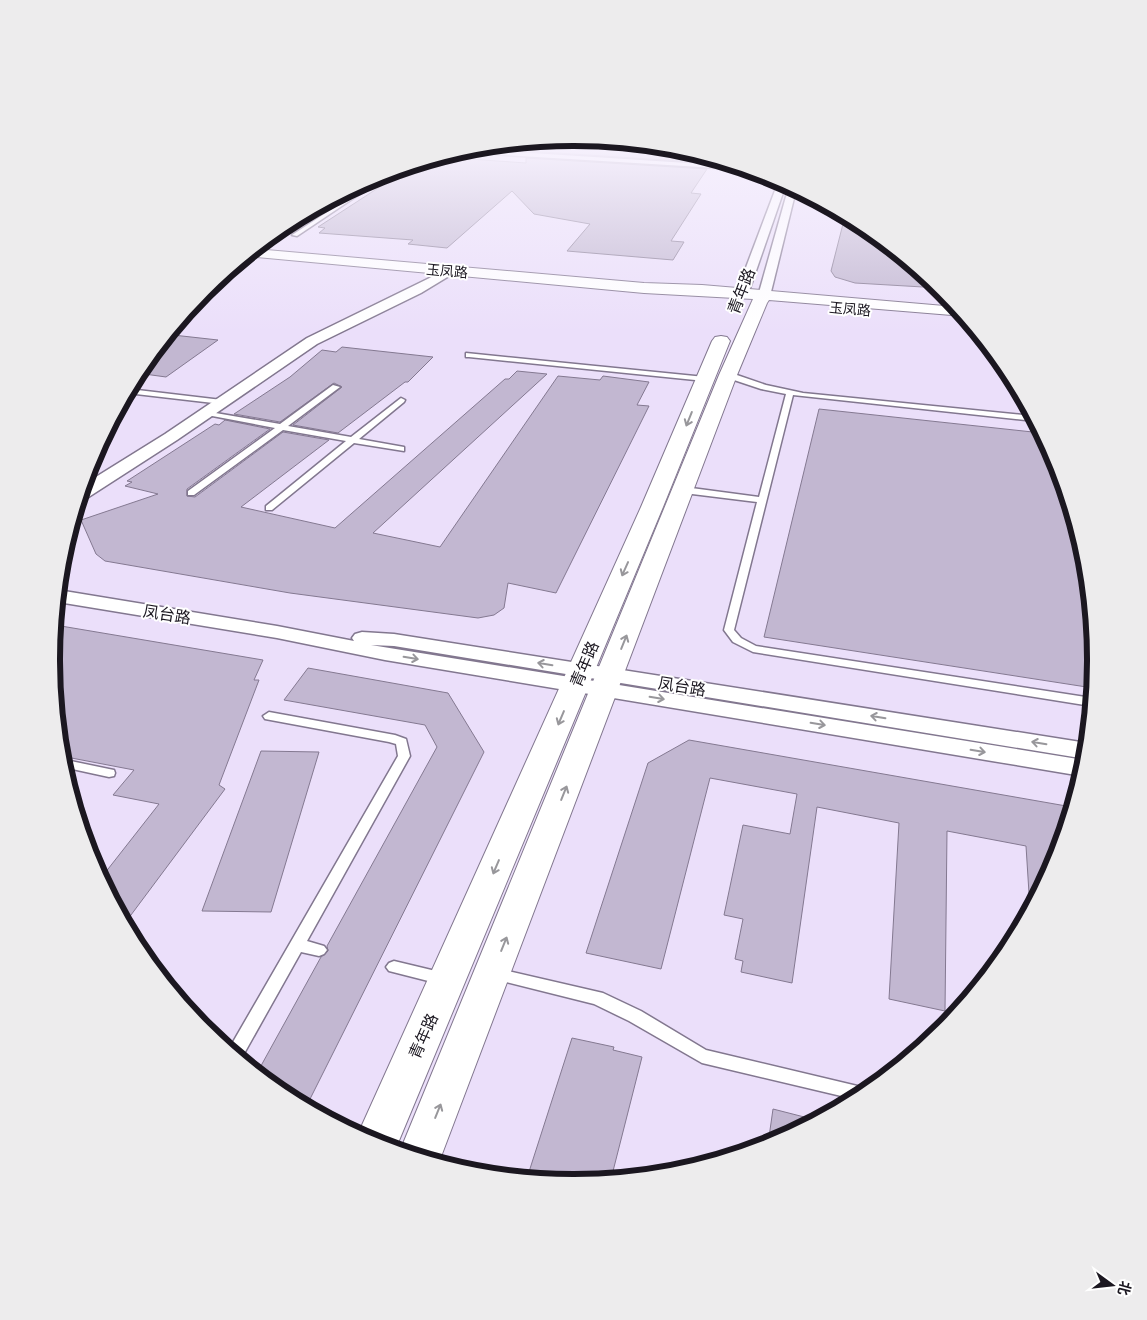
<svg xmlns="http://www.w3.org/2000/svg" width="1147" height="1320" font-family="'Fira Sans','Noto Sans SC',sans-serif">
<rect width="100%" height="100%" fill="#ebdffa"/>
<g fill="#c2b7d1" stroke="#847991">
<polygon points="526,148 676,148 713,159 711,163 526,151"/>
<polygon points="441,157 526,163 526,158 707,169 691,193 701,194 671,241 684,242 673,260 567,251 590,224 534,214 512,191 447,248 408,244 413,240 319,233 325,228 318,227 412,166"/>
<polygon points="845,216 864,226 940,288 855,283 835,277 831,271"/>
<polygon points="173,335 218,340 166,377 137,373 162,342"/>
<polygon points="342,347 433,357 408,382 405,382 338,433 293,425 342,387 334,383 280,422 234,414 290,377 322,350 336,352"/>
<polygon points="517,371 547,374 373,533 440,547 558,376 600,380 603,376 649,382 637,405 649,406 556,593 508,583 504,608 494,615 478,618 290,593 105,561 96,554 81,520 158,494 125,486 132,482 127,481 215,424 219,425 225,420 270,429 187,489 187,496 195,497 283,432 329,440 241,507 335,528 505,379 509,379"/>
<polygon points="819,409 1042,433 1056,460 1086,558 1096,660 1093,688 764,637"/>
<polygon points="55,625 263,660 254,680 259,680 219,785 225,789 125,923 101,878 159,804 113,795 134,770 61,756 51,660"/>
<polygon points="308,668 448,693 484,752 306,1107 283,1094 257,1073 321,957 328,951 327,946 437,747 425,725 284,700"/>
<polygon points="689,740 1072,807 1056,860 1030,909 1026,846 947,831 945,1011 889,999 899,823 817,807 792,983 741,972 743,961 735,959 743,919 724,915 743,825 790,834 797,794 710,778 661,969 586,953 648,763"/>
<polygon points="261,751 319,752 271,912 202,911"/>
<polygon points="572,1038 614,1047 613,1050 642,1057 611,1179 573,1182 527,1178"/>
<polygon points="773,1109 816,1120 768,1144"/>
</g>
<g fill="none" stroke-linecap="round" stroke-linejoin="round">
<g stroke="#82778f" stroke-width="3">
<g id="service">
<polygon points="483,148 489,148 485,150"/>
<polygon points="394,171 297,236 292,235 386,174"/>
<polygon points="466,353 705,377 709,379 705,381 469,357 466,357"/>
<polygon points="725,373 731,373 766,385 803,393 1033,416 1035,421 793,395 734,630 741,638 756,646 1092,698 1091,706 753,652 733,642 724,630 757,502 684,493 680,490 684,487 759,497 786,394 761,389 725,377"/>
<polygon points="333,385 340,387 288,426 351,437 401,398 405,400 404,402 359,439 404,447 404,451 354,443 272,510 266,510 266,506 346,441 283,430 194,495 188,495 188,491 275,428 207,415 203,413 204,411 280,424"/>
<polygon points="129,389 222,400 226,402 222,404 127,393"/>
<polygon points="269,712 395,735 406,739 410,756 307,941 324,946 327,950 324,954 319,956 301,952 241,1059 229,1049 398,756 396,744 389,742 265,719 263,716"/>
<polygon points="61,759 109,769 114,770 115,773 114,776 109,777 63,767"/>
<polygon points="394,961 444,973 449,974 452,979 449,984 444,985 389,971 386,967 389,963"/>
<polygon points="495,968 603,993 641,1011 706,1050 870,1089 854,1099 702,1063 629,1021 594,1004 490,978 487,974 490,970"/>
</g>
</g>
<g stroke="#82778f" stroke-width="3">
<g id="minor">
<polygon points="468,149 734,166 750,170 457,152"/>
<polygon points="779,180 786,184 748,294 742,298 738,297 736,294"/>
<polygon points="789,186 796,190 770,296 764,300 758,296"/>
<polygon points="450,268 456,271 454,273 421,293 317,344 177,440 87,498 79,499 83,485 165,434 307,338"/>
<polygon points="58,590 277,626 354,641 352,638 355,634 362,632 394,634 1087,743 1086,759 394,646 371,645 1084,760 1086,762 1082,776 385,660 277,638 58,602"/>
</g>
</g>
<g stroke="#82778f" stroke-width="2">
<g id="tertiary">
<polygon points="255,249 644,283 702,285 956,307 964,316 769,300 767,303 737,375 439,1162 400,1151 719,375 753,299 644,293 246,256"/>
<polygon points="721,336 727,337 730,341 663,507 398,1143 395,1149 373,1142 358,1134 641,507 712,341 715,337"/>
</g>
</g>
<use href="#service" fill="#fff" fill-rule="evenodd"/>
<use href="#minor" fill="#fff" fill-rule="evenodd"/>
<use href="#tertiary" fill="#fff" fill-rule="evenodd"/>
</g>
<defs><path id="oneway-shaft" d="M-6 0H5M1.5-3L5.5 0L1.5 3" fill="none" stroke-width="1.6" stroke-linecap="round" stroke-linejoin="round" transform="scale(1.25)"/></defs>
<g stroke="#98979b">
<use href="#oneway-shaft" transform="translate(689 419) rotate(112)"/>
<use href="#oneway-shaft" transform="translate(625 569) rotate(114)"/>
<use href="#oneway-shaft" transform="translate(624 642) rotate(-68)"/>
<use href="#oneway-shaft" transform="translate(411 658) rotate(9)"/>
<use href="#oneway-shaft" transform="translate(545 664) rotate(-171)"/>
<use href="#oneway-shaft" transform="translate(657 698) rotate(9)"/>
<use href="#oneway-shaft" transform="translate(878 717) rotate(-171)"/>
<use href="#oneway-shaft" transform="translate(561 718) rotate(113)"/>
<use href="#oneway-shaft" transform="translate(818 724) rotate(9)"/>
<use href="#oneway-shaft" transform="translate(1039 743) rotate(-171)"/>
<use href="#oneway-shaft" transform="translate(978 751) rotate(9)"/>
<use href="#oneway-shaft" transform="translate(564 793) rotate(-68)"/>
<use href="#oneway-shaft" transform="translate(496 867) rotate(113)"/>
<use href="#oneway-shaft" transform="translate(504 944) rotate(-68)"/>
<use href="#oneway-shaft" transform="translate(438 1111) rotate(-68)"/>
</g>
<linearGradient id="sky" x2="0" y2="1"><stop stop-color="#70b5d6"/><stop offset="0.44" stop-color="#f6f1fd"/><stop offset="1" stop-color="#f6f1fd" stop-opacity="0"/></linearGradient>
<rect width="1147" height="333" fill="url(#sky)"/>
<g text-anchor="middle" stroke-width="4" stroke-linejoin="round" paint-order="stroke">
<g font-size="14" fill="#1b1720" stroke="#fff">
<text transform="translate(447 271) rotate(5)" y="5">玉凤路</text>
<text transform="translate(850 309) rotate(5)" y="5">玉凤路</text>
</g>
<g font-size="16" fill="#1b1720" stroke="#fff">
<text transform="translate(741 291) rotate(-69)" y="6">青年路</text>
<text transform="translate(167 614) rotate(9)" y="6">凤台路</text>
<text transform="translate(584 664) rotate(-67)" y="6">青年路</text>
<text transform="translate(682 686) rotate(9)" y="6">凤台路</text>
<text transform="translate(423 1036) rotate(-66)" y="6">青年路</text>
</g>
</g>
<path d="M0 0H1147V1320H0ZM573 146H574A513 513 0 0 1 1087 659V661A513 513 0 0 1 574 1174H573A513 513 0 0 1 60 661V659A513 513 0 0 1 573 146Z" fill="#edeced" fill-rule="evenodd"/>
<path fill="none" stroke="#1b1720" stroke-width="6" d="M573 146H574A513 513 0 0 1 1087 659V661A513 513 0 0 1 574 1174H573A513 513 0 0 1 60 661V659A513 513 0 0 1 573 146Z"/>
<g transform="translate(1112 1285) rotate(105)" stroke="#ffffff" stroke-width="4" paint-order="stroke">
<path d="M0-4L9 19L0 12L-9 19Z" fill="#1b1720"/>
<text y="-8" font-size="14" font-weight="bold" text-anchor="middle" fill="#1b1720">北</text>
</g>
</svg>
